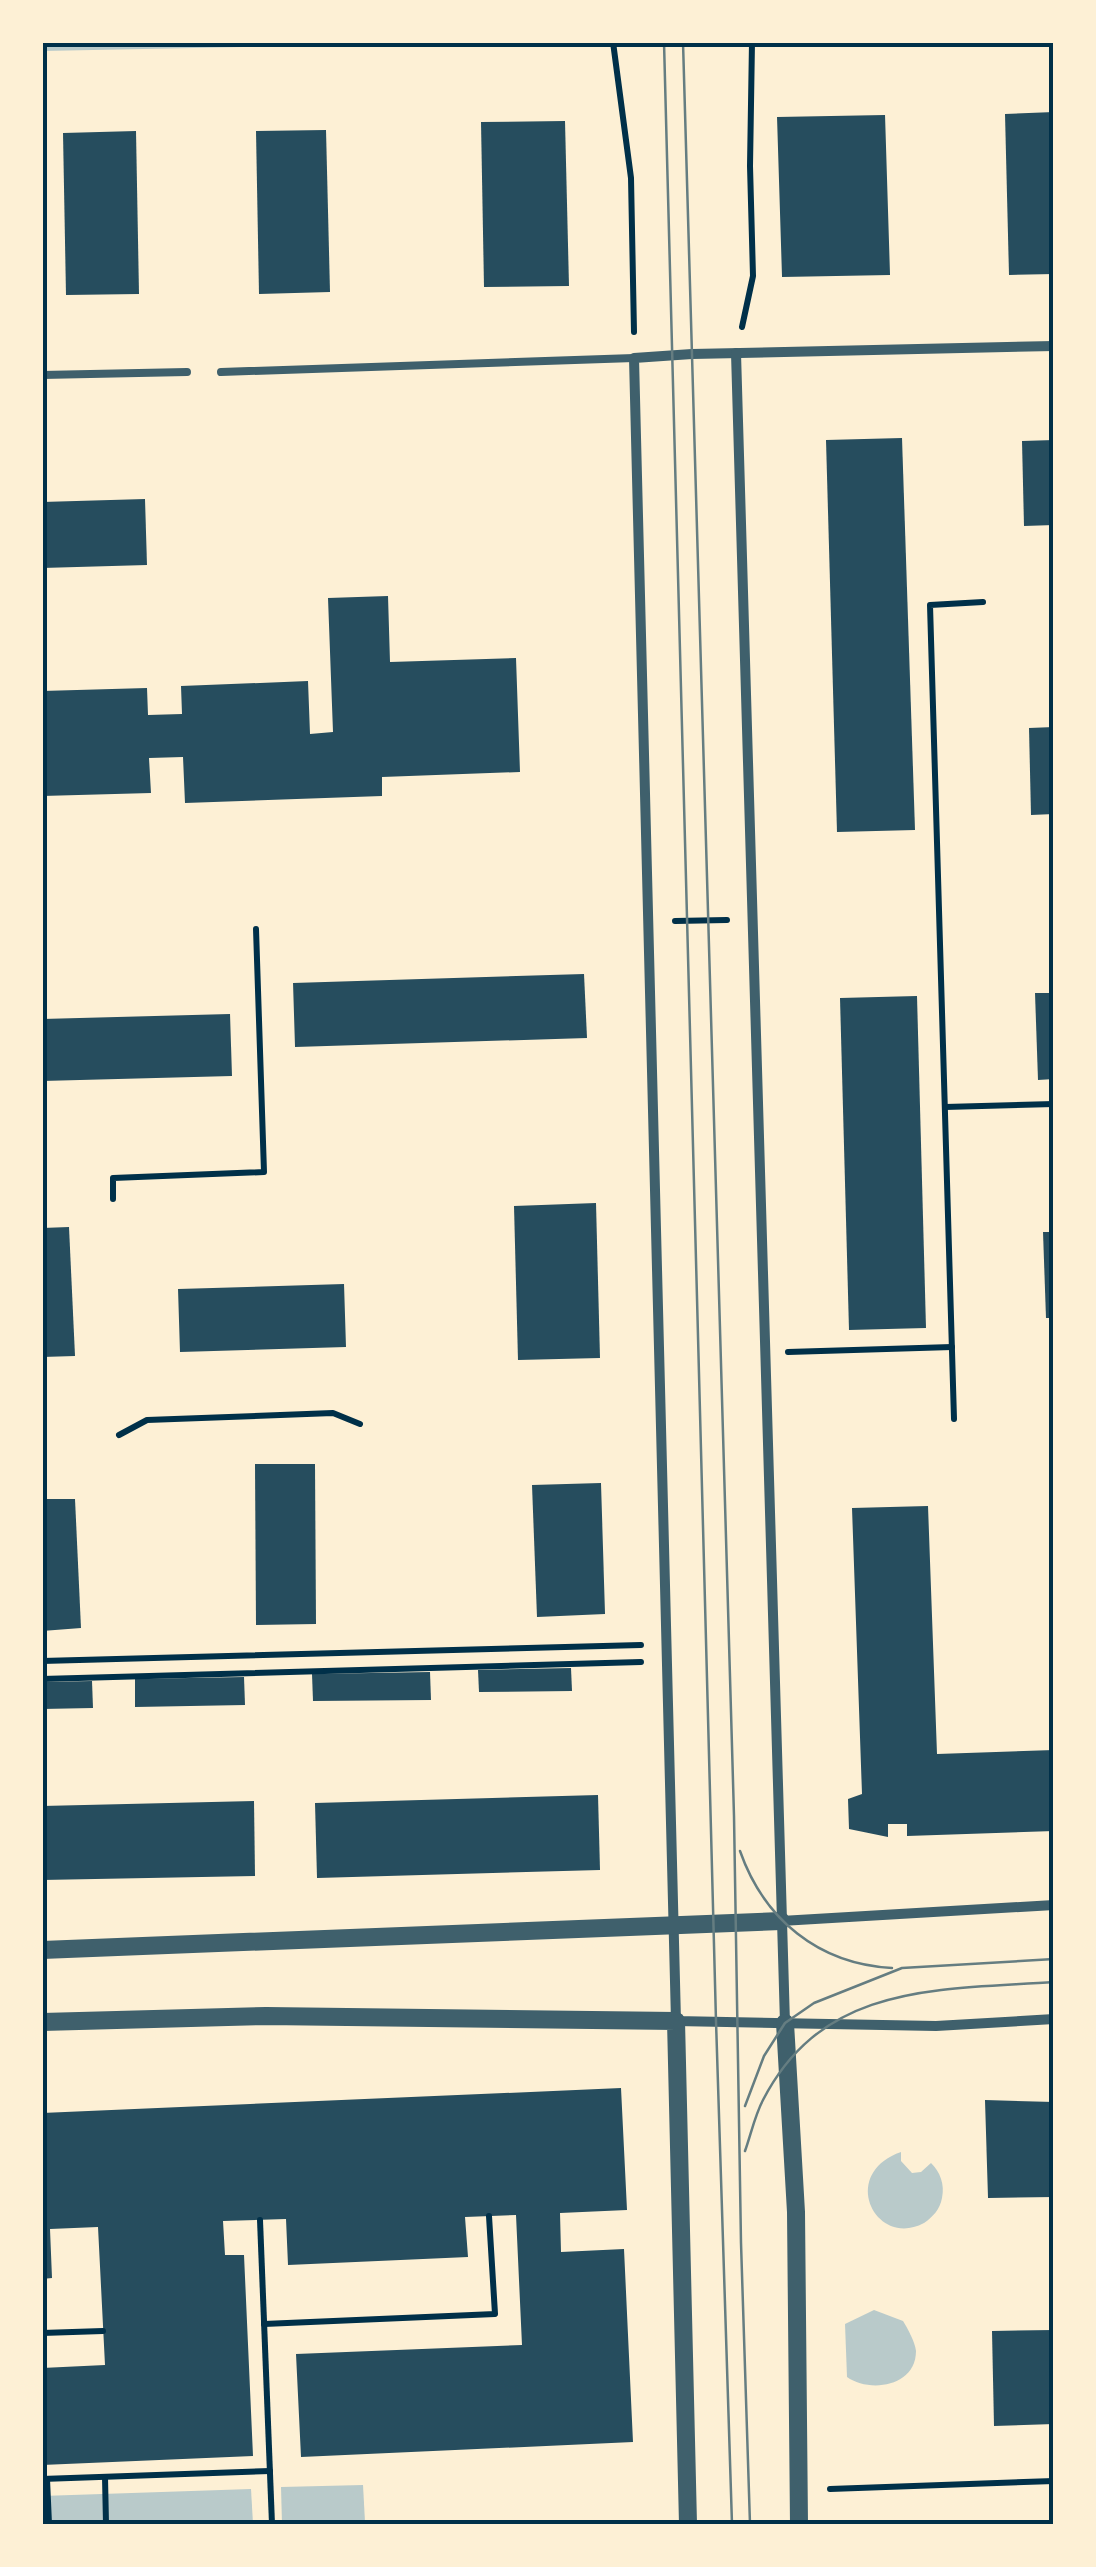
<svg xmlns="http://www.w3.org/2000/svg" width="1096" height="2567" font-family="'Crimson Pro',serif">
<rect width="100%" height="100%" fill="#fdf0d5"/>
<g fill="#b9caca">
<polygon points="43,42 436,42 436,43 43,51"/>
<path d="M901 2152V2161L912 2173 921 2172 931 2163C940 2172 945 2184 942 2198 940 2209 933 2217 924 2223 876 2249 838 2174 901 2152Z"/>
<path d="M874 2310 903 2321C908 2329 915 2342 916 2351 916 2387 869 2393 847 2377L845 2324Z"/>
<polygon points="363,2485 365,2522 282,2524 281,2487"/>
<polygon points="251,2489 253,2524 43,2524 42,2496"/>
</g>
<g fill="#264d5e">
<polygon points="1054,112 1054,274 1009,275 1005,114"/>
<polygon points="885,115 890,275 782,277 777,117"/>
<polygon points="565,121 569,286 484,287 481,122"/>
<polygon points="326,130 330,292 259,294 256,131"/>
<polygon points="136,131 139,294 66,295 63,133"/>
<polygon points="902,438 915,830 837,832 826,440"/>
<polygon points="1054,440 1054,525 1024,526 1022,441"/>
<polygon points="145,499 147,565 42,568 42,502"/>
<polygon points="388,596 390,662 516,658 520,772 382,777 382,796 185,803 183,757 149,758 151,793 42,796 42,691 147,688 148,715 182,714 181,686 308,681 310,734 333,732 328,598"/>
<polygon points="1054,727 1054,814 1031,815 1029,728"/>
<polygon points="584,974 587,1038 295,1047 293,983"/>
<polygon points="1035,993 1054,993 1054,1079 1038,1080"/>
<polygon points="917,996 926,1328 849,1330 840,998"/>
<polygon points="230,1014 232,1076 42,1081 42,1019"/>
<polygon points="596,1203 600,1358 518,1360 514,1206"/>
<polygon points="69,1227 75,1356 42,1357 42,1228"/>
<polygon points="1043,1232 1054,1232 1054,1318 1046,1318"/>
<polygon points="344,1284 346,1347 180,1352 178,1289"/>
<polygon points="255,1464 315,1464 316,1624 256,1625"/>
<polygon points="601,1483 605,1614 537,1617 532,1485"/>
<polygon points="1049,1493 1054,1493 1054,1538 1050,1538"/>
<polygon points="42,1499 75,1499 81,1628 42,1631"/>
<polygon points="928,1506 937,1754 1054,1750 1054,1831 907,1836 907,1824 888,1824 888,1837 849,1829 848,1799 862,1794 852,1508"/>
<polygon points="571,1668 572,1691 479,1692 478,1670"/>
<polygon points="430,1672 431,1700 313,1701 312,1674"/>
<polygon points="244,1677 245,1705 135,1707 135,1679"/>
<polygon points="92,1681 93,1708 42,1709 42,1682"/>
<polygon points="598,1795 600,1870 317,1878 315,1803"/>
<polygon points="254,1801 255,1876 42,1880 42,1806"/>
<polygon points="621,2088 627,2210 560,2213 561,2252 624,2249 633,2442 301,2457 296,2354 522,2345 516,2215 465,2217 468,2257 288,2265 286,2219 223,2221 225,2255 244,2255 253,2456 42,2465 42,2368 105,2365 98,2227 50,2229 52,2278 42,2279 42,2113"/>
<polygon points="985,2100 1054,2102 1054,2197 988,2198"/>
<polygon points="1054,2330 1054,2424 994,2426 992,2331"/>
</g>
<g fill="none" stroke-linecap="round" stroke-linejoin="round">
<g stroke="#003049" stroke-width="6">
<polyline points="613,42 631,178 634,332"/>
<polyline points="742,327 753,276 750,166 752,42"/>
<polyline points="675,921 727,920"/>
<polyline points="945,1107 1054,1104"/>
<polyline points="113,1199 113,1178 264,1172 256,929"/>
<polyline points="788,1352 952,1347"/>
<polyline points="954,1419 930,605 983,602"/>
<polyline points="119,1435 147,1420 333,1413 360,1424"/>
<polyline points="42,1661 641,1645"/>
<polyline points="42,1679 641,1662"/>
<polyline points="260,2220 272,2524"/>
<polyline points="264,2324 495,2314 489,2216"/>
<polyline points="42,2333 103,2331"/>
<polyline points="105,2477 106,2524"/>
<polyline points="42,2479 270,2471"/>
<polyline points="47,2479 49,2524"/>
<polyline points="830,2489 1054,2481"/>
</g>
<g stroke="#3f606c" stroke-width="8">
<polyline points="221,372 634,358"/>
<polyline points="42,375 187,372"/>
</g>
<g stroke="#3f606c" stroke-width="10">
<polyline points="1054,346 692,354 634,358 676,2021 936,2026 1054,2019"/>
<polyline points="736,353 785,2023"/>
<polyline points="781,1921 1054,1905"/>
</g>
<g stroke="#3f606c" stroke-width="18">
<polyline points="42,1950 781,1921"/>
<polyline points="42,2022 266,2016 676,2021 688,2524"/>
<polyline points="785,2023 796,2212 799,2524"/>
</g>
<g stroke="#657d81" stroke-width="2.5">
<polyline points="664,42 716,2021 732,2524"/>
<polyline points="683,42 734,1816 741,2243 750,2524"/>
<path d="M740 1851C764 1919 818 1964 892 1968"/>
<polyline points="745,2106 764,2056 785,2023 814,2003 902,1968 1054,1959"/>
<path d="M745 2151C751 2134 755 2115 763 2100 824 1982 939 1990 1054 1982"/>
</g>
</g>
<rect width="1096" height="2567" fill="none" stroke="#fdf0d5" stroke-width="90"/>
<rect x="45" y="45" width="1006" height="2477" fill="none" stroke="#003049" stroke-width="4"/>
</svg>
